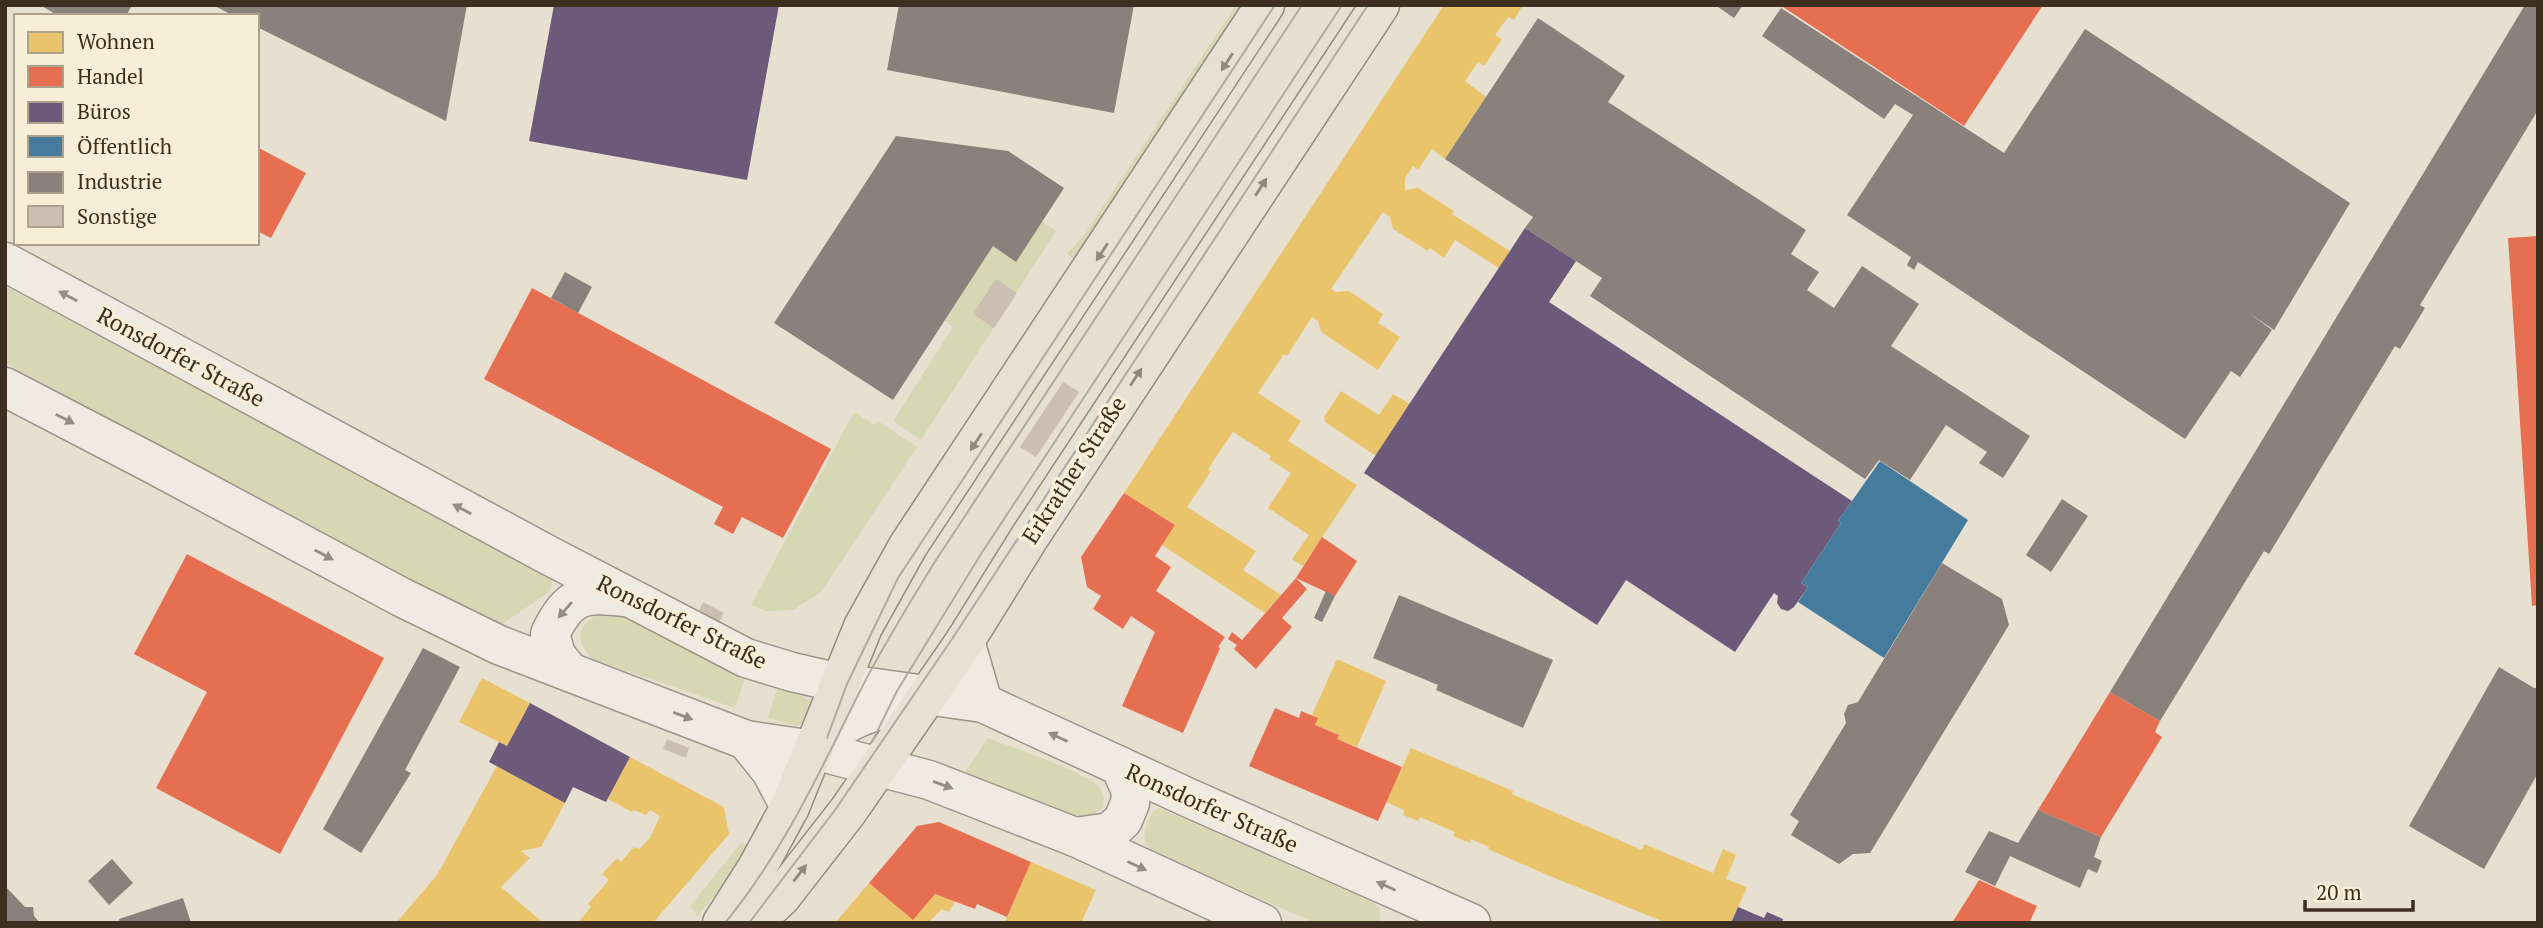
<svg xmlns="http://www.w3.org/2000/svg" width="2543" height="928" font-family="'PT Serif',serif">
<rect width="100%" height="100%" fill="#e7e0d1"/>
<g fill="#d6d7b3">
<polygon points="1236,5 1247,5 1076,261 1067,254 1085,234"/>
<polygon points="1042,221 1056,231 921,440 893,421 953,327 945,321 993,246 1016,261"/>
<polygon points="5,286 553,578 550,591 501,625 433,592 5,363"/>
<polygon points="854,412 875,425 878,421 917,447 821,592 793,610 766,611 751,605"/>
<path d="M607 613 625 615 745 678 735 708 592 659C571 637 579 619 607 613Z"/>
<polygon points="777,689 803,696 810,701 810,708 804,723 796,726 768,718"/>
<path d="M988 738C1011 747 1086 772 1099 787 1105 794 1104 801 1103 808 1092 816 1085 818 1072 815L965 772Z"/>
<path d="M1159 808 1372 902 1380 909 1379 923H1315L1152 851C1138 838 1146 826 1153 811Z"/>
<polygon points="741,843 747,844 728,877 698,916 690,906"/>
</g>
<g fill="#e9c46a">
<polygon points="1444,5 1523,5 1514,20 1508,17 1495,35 1502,39 1484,66 1478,62 1465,81 1486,97 1445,159 1432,149 1418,170 1413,166 1405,178 1405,190 1418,188 1454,211 1452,214 1510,251 1499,268 1455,240 1444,258 1430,248 1428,251 1393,229 1390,217 1383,212 1331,289 1336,292 1349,291 1383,314 1378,323 1400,337 1378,370 1321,332 1318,321 1312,317 1287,356 1284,354 1258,393 1301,421 1288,441 1357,485 1303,566 1292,559 1309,535 1268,508 1291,473 1269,459 1271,456 1233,432 1208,469 1211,471 1187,507 1256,551 1243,570 1281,595 1265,613 1162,545 1175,525 1124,493"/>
<polygon points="1341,391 1379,415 1393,394 1410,404 1376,456 1325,422 1324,417"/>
<polygon points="1337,659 1386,681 1357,747 1337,739 1339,735 1315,725 1318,718 1312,715"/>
<polygon points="482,678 530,703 507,746 459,722"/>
<polygon points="1411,748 1513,791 1512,794 1642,850 1644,844 1713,873 1723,849 1736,855 1726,879 1747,887 1731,923 1667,923 1552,877 1488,849 1489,847 1471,839 1470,843 1453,836 1455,832 1420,817 1418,821 1403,815 1404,810 1386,802"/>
<polygon points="630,757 724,807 729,834 653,923 578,923 591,907 588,904 609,880 602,874 617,858 621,862 634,847 639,849 650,838 660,816 650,810 646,815 633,810 632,812 608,799"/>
<polygon points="497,766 565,803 541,847 521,851 530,858 501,887 540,920 538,923 449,923 446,920 443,923 396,923 437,875"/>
<polygon points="1031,862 1096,890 1081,923 1005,922"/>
<polygon points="869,883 913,920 935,894 955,901 949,912 942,909 928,923 835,923"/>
</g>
<g fill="#e76f51">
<polygon points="1780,5 2043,5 1964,126"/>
<polygon points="257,147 306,173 271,238 257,231"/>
<polygon points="2538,236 2538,605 2532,606 2508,238"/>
<polygon points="532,288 831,449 783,538 742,517 733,534 714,524 723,507 484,379"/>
<polygon points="1124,493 1175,525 1155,556 1171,567 1156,591 1225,637 1218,647 1220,648 1183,733 1122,706 1155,632 1131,616 1123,629 1093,609 1101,596 1087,587 1081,557"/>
<polygon points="1322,537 1357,561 1335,596 1296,578"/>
<polygon points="187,554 384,658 280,854 156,788 207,692 134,654"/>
<polygon points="1296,578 1307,589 1282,618 1292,627 1256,669 1234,649 1237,645 1228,639 1232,632 1242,640"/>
<polygon points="2110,692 2160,721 2155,732 2162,737 2101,837 2038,810"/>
<polygon points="1275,708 1299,718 1301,711 1318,718 1315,725 1339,735 1337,739 1402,767 1378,821 1249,766"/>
<polygon points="939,822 1031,862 1007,917 977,904 975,909 935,894 913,920 869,883 917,826"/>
<polygon points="1979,880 2037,906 2029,923 1952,923"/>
</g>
<g fill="#6d597a">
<polygon points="554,5 779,5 747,180 529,141"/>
<polygon points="1525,228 1576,261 1549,302 1852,501 1838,521 1841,523 1801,583 1808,587 1794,607 1788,611 1781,609 1777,603 1778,596 1774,593 1735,652 1626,580 1597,625 1364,473"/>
<polygon points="530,703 630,757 606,802 573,787 565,803 489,762 499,742 507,746"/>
<polygon points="1738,907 1764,918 1767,912 1783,919 1782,923 1731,923"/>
</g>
<polygon fill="#457b9d" points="1880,461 1968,520 1884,658 1798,602 1808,587 1801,583 1841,523 1838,521"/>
<g fill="#8a817c">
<polygon points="40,5 132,5 126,16 59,16"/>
<polygon points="213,5 467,5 446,121 257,27 257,16 234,16"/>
<polygon points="899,5 1134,5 1114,113 887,70"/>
<polygon points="1715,5 1743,5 1734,18"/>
<polygon points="2525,5 2538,5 2538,110 2420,305 2425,308 2400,349 2395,346 2269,554 2264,551 2160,721 2110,692"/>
<polygon points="1781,8 2004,153 2085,29 2350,203 2274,330 2249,313 2272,330 2240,377 2231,371 2185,439 1918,262 1914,270 1907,265 1911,257 1847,215 1913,115 1895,104 1884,119 1762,36"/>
<polygon points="1538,18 1625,76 1608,102 1806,230 1791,254 1819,272 1807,290 1834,308 1862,266 1919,304 1891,346 2030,436 2003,478 1979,463 1987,452 1946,425 1910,480 1879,460 1865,479 1590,296 1602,278 1525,228 1533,217 1445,159"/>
<polygon points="896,136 1008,151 1064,188 1016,262 993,246 893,400 774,323"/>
<polygon points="565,272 592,287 578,313 551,298"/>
<polygon points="2062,499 2088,516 2051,572 2026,555"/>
<polygon points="1942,563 2002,599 2009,625 1870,853 1853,854 1839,864 1791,835 1799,821 1790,815 1846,723 1844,714 1848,705 1858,702"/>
<polygon points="1326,591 1335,596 1322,622 1314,618"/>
<polygon points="1399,595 1553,660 1523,728 1436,690 1438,685 1373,658"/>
<polygon points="423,648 460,667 405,770 411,773 361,853 323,829"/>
<polygon points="2499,667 2534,688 2538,688 2538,773 2484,869 2409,826"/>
<polygon points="2038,810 2101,837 2094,857 2102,861 2097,873 2088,869 2080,888 2010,856 1995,886 1965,872 1989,831 2018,843"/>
<polygon points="112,859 133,883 109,905 88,881"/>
<polygon points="5,886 25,907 33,907 34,916 40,923 5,923"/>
<polygon points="183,898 191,923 120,923 119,919"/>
</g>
<g fill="#cbbfb2">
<polygon points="996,279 1017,293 994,328 973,314"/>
<polygon points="1063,382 1079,392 1036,457 1020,447"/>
<polygon points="703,602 724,613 719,622 699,611"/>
<polygon points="667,739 689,748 686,758 663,749"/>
</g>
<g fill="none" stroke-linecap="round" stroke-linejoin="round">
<g stroke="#9c958a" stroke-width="41">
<g id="secondary">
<polyline points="5,262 548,555 746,658 792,672 840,683 983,703 1189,798 1471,923"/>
<polyline points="5,387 151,463 401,597 499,645 746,740 814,750 929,780 1075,837 1262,923"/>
<polyline points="965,641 983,703"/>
<path d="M567 669 556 655 550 634C570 593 583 593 626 597"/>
<polyline points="746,740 771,771 790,807"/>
<path d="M814 750C847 715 872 713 915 699"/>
<polyline points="1075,837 1110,832 1123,820 1130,803 1131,791 1120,766"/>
</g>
</g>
<g stroke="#928b80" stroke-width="41">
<g id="primary">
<polyline points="722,923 757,868 790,807 863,627 908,546 1265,5"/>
<polyline points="753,923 781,897 848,811 965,641 1029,538 1380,5"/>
</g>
</g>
<use href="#secondary" stroke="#efebe3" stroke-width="38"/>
<use href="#primary" stroke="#e6e1d4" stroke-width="38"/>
<g stroke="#afaaa2" stroke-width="2">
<polyline points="827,738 847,684 898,578 1275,5"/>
<polyline points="872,742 897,691 981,554 1342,5"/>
<path d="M725 923C784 851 820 771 861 689 884 644 910 602 936 560L1302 5"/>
<polyline points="749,923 835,810 952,639 1368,5"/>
</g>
</g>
<defs><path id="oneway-solid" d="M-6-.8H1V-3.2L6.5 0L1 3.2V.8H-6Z" transform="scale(1.75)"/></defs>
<g fill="#92887a">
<use href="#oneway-solid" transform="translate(1227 62) rotate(123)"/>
<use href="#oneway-solid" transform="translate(1261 187) rotate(-57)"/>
<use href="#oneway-solid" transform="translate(1102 252) rotate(123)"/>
<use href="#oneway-solid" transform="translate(1136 377) rotate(-57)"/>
<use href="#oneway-solid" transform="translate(976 442) rotate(123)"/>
<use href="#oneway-solid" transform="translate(800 873) rotate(-52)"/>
</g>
<g fill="#968c82">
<use href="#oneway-solid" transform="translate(68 296) rotate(-152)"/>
<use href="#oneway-solid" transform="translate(65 419) rotate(27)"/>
<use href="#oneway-solid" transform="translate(462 509) rotate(-152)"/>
<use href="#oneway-solid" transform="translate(324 555) rotate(28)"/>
<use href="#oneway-solid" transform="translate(565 610) rotate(131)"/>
<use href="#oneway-solid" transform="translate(683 716) rotate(21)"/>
<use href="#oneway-solid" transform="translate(1058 737) rotate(-155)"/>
<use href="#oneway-solid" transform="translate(943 785) rotate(20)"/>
<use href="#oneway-solid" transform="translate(1137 866) rotate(25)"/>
<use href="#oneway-solid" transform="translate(1386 886) rotate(-156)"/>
</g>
<g text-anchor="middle" stroke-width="7" stroke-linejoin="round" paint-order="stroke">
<g font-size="23" fill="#3d2e20" stroke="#f7eed8">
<text transform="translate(181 357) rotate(28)" y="8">Ronsdorfer Straße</text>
<text transform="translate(1074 470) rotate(-57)" y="8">Erkrather Straße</text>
<text transform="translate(682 622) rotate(26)" y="8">Ronsdorfer Straße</text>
<text transform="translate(1212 808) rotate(24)" y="8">Ronsdorfer Straße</text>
</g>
</g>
<rect width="2543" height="928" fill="none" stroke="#3d2e20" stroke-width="14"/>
<rect x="14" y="14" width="245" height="231" fill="#f7eed8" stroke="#ada18e" stroke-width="2"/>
<rect x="28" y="32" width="35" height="21" fill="#e9c46a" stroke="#ada18e" stroke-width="2"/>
<text x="77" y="49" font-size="21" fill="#3d2e20">Wohnen</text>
<rect x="28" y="66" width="35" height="21" fill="#e76f51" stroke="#ada18e" stroke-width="2"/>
<text x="77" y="84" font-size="21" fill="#3d2e20">Handel</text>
<rect x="28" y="102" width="35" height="21" fill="#6d597a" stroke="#ada18e" stroke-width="2"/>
<text x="77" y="119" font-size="21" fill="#3d2e20">Büros</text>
<rect x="28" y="136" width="35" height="21" fill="#457b9d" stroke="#ada18e" stroke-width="2"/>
<text x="77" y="154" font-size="21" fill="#3d2e20">Öffentlich</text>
<rect x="28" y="172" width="35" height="21" fill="#8a817c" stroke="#ada18e" stroke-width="2"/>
<text x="77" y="189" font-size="21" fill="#3d2e20">Industrie</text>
<rect x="28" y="206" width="35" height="21" fill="#cbbfb2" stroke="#ada18e" stroke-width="2"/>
<text x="77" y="224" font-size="21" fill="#3d2e20">Sonstige</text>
<path d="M2305 900v10h108v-10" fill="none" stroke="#3d2e20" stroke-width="3.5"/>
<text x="2316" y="900" font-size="21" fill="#3d2e20" stroke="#f7eed8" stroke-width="5" paint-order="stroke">20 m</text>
</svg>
